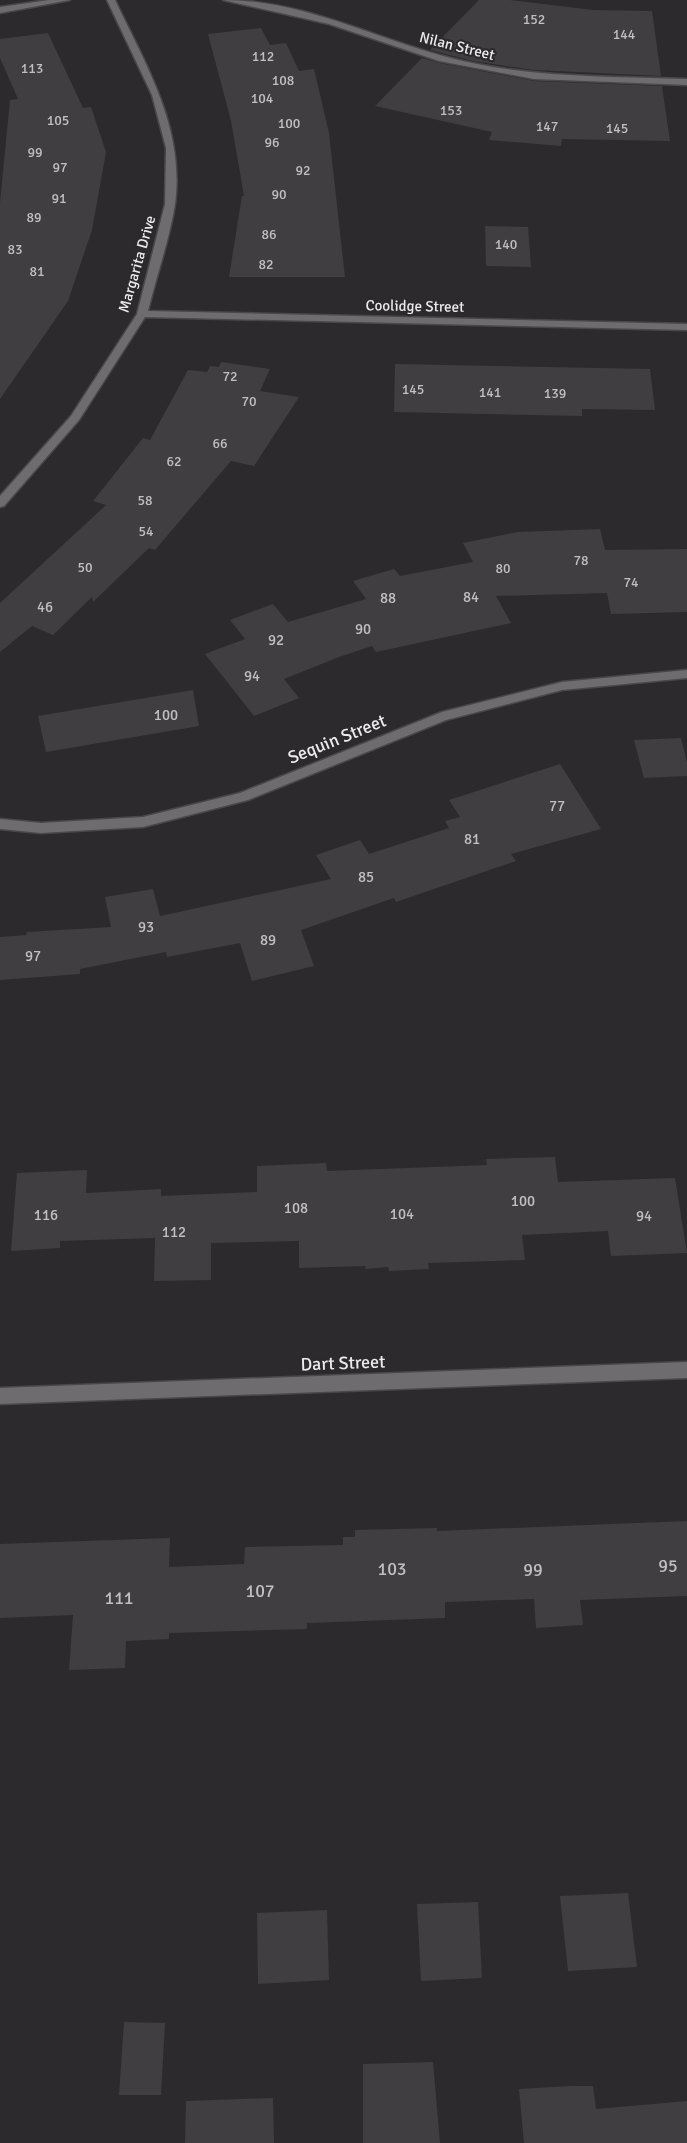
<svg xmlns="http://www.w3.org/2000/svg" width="687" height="2143" font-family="Signika,sans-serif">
<rect width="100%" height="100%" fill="#2c2a2d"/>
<g fill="#403e41">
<polygon points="479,0 510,0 593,10 652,11 661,76 534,70 473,61 430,50"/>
<polygon points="261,28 270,45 286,43 299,71 314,69 329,133 345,277 229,277 242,196 244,196 231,121 208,34"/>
<polygon points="48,33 83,108 91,107 106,152 92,230 68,301 0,399 0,203 10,100 18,99 0,58 0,39"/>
<polygon points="422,58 439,63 534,81 662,86 670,141 562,139 561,146 489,140 492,132 375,106"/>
<polygon points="485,226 528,227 531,267 486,266"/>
<polygon points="221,362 270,369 260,391 299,397 254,466 231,461 155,550 149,548 93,602 92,597 53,635 32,626 0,652 0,603 106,505 93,501 143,438 150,440 188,370 207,372 210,366 219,367"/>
<polygon points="395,364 650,369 655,410 582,409 582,416 394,412"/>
<polygon points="600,529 605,550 687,549 687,612 611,614 607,593 496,596 511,623 376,652 372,646 339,657 284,679 299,698 254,716 205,654 245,639 230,620 273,604 288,622 366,599 353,581 394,569 400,576 473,562 463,543 518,532"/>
<polygon points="193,690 199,726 46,752 38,716"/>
<polygon points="681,738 687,762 687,776 644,778 634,740"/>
<polygon points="560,764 601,829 511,854 516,861 396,902 394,898 301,930 314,966 252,981 240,943 167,957 166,952 80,969 80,974 0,980 0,937 26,935 27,932 111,927 105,897 153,889 160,916 331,879 316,855 360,840 369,854 449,828 445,821 460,817 449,800"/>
<polygon points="555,1157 558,1182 675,1178 687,1253 611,1256 608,1231 522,1235 525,1260 428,1263 429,1269 389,1271 388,1267 366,1269 365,1266 299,1268 299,1241 211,1243 211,1280 154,1281 155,1238 60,1241 60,1248 11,1251 17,1173 87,1170 86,1193 161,1189 161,1196 257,1192 257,1166 326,1163 327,1171 487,1165 486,1159"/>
<polygon points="687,1521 687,1596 580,1600 583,1625 536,1628 534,1599 445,1602 445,1618 307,1623 307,1629 169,1633 169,1639 126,1641 125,1668 69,1670 73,1615 0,1618 0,1544 170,1538 169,1567 244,1564 245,1547 343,1545 343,1537 355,1537 355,1530 437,1528 437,1531"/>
<polygon points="628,1893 637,1967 568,1971 560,1896"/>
<polygon points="478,1902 482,1978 421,1981 417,1904"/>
<polygon points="327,1910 329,1980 258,1984 257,1913"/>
<polygon points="124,2022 165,2023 161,2095 119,2095"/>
<polygon points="433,2062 440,2143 363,2143 363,2064"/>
<polygon points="571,2086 593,2086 596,2109 687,2101 687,2143 524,2143 519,2089"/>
<polygon points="273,2098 274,2143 185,2143 186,2101"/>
</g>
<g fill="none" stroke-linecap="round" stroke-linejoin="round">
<g stroke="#484749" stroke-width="3">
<g id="street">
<polygon points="49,0 70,0 0,13 0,7"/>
<path d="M107 0H115C146 66 185 128 175 204 170 238 156 277 148 311L687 324V330L145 317 79 420 4 506 0 507V496L71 416 137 314 165 204 166 148 152 95Z"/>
<path d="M223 0C300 0 370 36 443 56 522 78 606 76 687 79V85L534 79 439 61 329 24Z"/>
<polygon points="687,670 687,678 562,690 446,720 248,800 143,827 41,833 0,829 0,819 41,823 143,817 240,793 442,712 562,682"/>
<polygon points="687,1362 687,1378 0,1404 0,1388"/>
</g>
</g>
<use href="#street" fill="#6f6c6f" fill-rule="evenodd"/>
</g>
<g text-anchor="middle" stroke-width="4.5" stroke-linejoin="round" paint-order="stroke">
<g font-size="14" fill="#c0bfc1">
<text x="534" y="24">152</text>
<text x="624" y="39">144</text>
<text x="263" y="61">112</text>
<text x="32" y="73">113</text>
<text x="283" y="85">108</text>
<text x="262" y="103">104</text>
<text x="451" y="115">153</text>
<text x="58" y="125">105</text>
<text x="289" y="128">100</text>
<text x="547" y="131">147</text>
<text x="617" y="133">145</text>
<text x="272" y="147">96</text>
<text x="35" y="157">99</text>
<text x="60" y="172">97</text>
<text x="303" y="175">92</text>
<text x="279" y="199">90</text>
<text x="59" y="203">91</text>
<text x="34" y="222">89</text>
<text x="269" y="239">86</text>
<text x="506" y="249">140</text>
<text x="15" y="254">83</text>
<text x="266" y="269">82</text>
<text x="37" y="276">81</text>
<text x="230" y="381">72</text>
<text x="413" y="394">145</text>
<text x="490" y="397">141</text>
<text x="555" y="398">139</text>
<text x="249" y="406">70</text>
<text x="220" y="448">66</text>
<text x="174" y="466">62</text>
<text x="145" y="505">58</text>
<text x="146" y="536">54</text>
<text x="581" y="565">78</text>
<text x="85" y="572">50</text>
<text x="503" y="573">80</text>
<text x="631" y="587">74</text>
</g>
<g font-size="15" fill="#ebeaec" stroke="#2c2a2d">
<text transform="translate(457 46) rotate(14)" y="5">Nilan Street</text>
<text transform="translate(137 264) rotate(-74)" y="5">Margarita Drive</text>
<text transform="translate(415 306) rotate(1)" y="5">Coolidge Street</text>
</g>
<g font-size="15" fill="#c0bfc1">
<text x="471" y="602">84</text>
<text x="388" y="603">88</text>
<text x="45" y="612">46</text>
<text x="363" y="634">90</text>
<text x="276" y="645">92</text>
<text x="252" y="681">94</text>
<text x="166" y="720">100</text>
<text x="557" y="811">77</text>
<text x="472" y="844">81</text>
<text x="366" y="882">85</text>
<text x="146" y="932">93</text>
<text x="268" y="945">89</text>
<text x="33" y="961">97</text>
<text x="523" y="1206">100</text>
<text x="296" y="1213">108</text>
<text x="402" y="1219">104</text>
<text x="46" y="1220">116</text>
<text x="644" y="1221">94</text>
<text x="174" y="1237">112</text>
</g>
<g font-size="18" fill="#ebeaec" stroke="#2c2a2d">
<text transform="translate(337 739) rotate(-22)" y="6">Sequin Street</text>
<text transform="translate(343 1363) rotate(-2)" y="6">Dart Street</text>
</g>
<g font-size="18" fill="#c0bfc1">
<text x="668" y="1572">95</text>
<text x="392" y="1575">103</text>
<text x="533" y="1576">99</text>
<text x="260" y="1597">107</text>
<text x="119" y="1604">111</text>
</g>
</g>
</svg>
